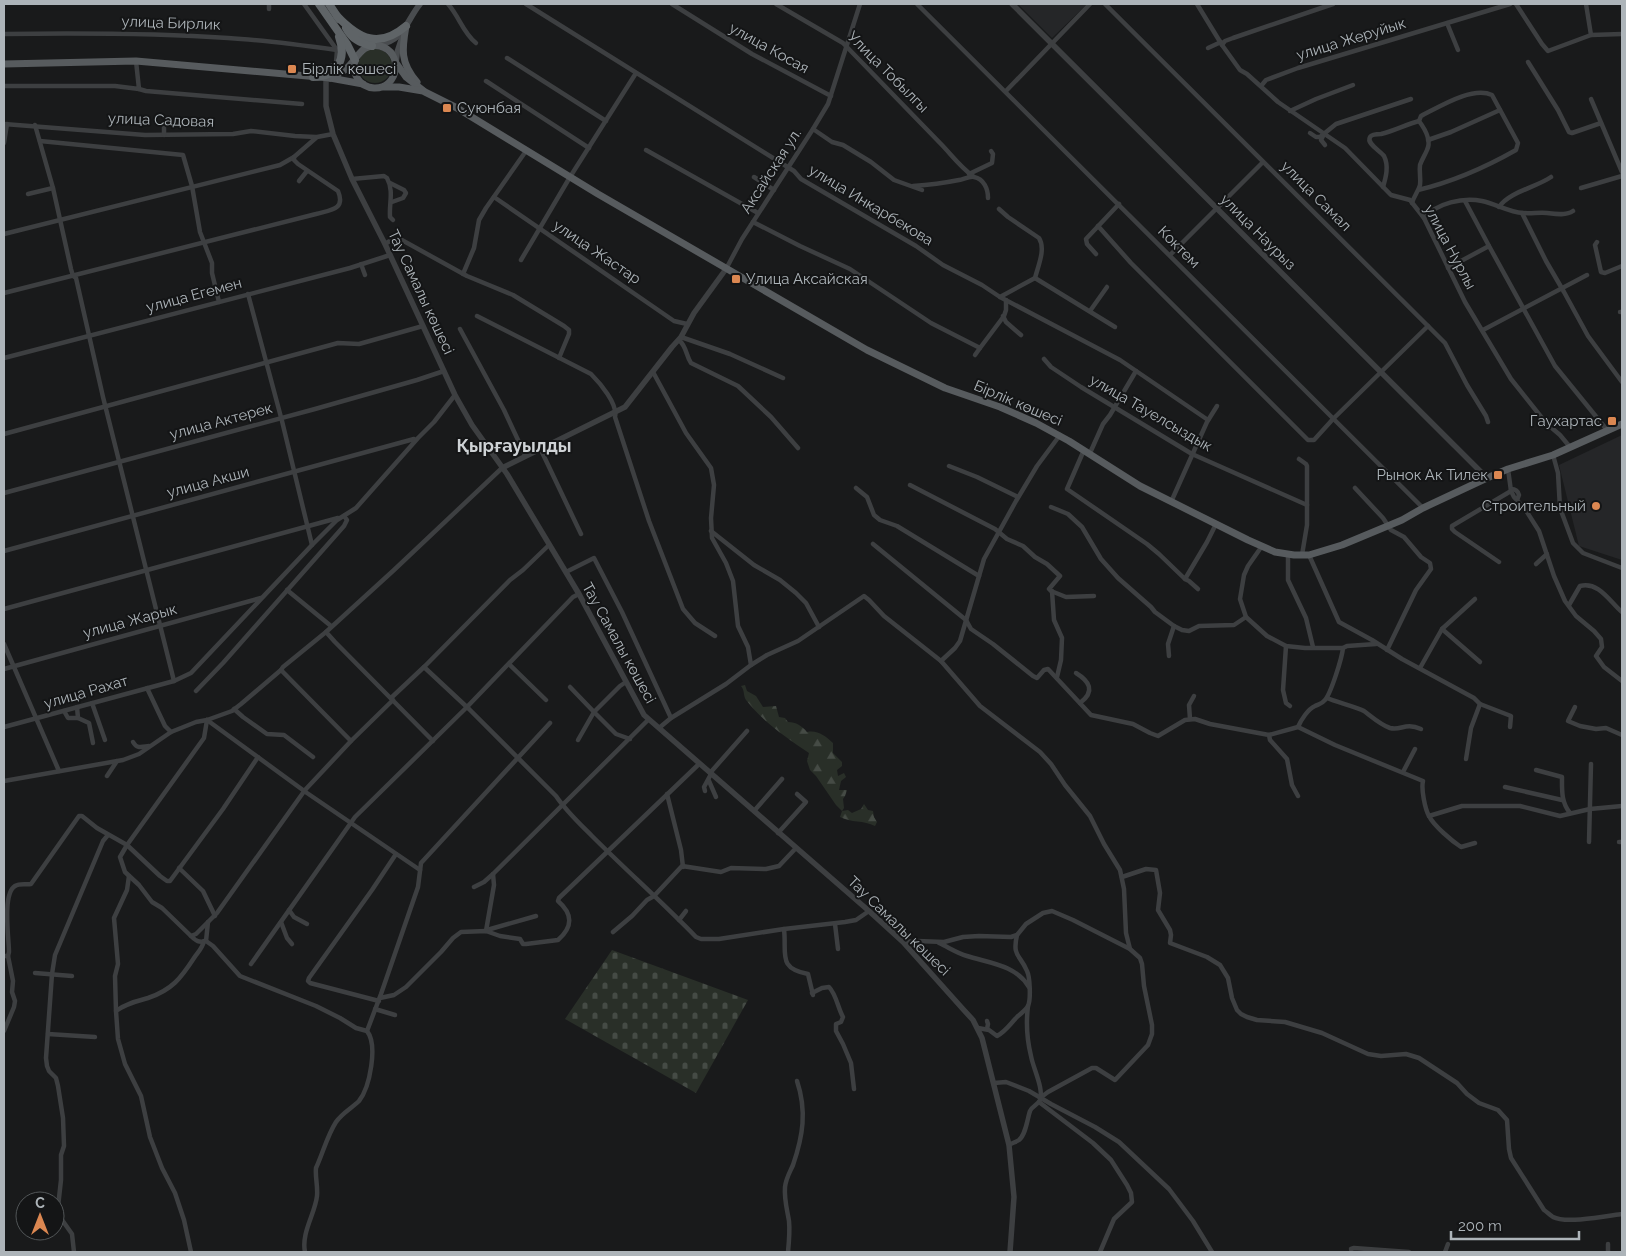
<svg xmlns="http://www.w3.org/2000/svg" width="1626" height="1256" font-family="Raleway,sans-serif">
<defs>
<pattern id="forest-firs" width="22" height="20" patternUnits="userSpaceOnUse" patternTransform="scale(1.25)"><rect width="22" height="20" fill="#292f28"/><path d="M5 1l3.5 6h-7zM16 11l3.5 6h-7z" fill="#454b45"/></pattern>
<pattern id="cemetery-stones" width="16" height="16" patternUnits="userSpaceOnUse" patternTransform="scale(1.25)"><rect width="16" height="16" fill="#292f28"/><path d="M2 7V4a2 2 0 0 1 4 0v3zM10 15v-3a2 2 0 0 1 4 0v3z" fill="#454b45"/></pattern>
</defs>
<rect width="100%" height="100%" fill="#191a1b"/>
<g fill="#252628">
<polygon points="1018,4 1087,4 1052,38"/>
<polygon points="1622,435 1622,560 1579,546 1559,465"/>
</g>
<circle fill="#292f28" cx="375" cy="66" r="17"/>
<path fill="url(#forest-firs)" d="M745 685 747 691 756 696 763 707 776 706 779 717 785 718 788 722C796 722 802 726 807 732 818 730 825 736 833 743V753L842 762V766L837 770 838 776 844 773 846 777 841 781 839 790H847L845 796 843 799 844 808 842 811 848 810 852 813 861 809 864 804 868 810 873 811 874 817 877 822 875 826C864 820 851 823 840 817L842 811 836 805 816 776 810 770 807 761 809 753C787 738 763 722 746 700 743 695 745 691 741 686Z"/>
<polygon fill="url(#cemetery-stones)" points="612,950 748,1000 696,1093 565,1019"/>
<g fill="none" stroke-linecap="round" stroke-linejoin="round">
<g stroke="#3d3f41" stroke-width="4.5">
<polyline points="269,4 269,9"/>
<path d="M304 4 337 50 336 63C329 69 319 69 313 77"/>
<path d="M448 4C459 16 463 33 476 43"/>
<polyline points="526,4 794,171 801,179 916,246 943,265 982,285 1000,297 1120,360 1208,420"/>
<polyline points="672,4 752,54 831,96"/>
<path d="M776 4 843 43 940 143C951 154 960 167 973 176"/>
<polyline points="917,4 1423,508"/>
<polyline points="1105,4 1445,343 1467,385 1486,416 1488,422"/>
<polyline points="1197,4 1222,45 1240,70 1247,74 1278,102 1345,148 1391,195 1410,200 1424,218 1465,302 1511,379 1546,423 1560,435 1570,447"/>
<polyline points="1516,4 1542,44 1548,51 1591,35 1622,34"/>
<polyline points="1586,4 1591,35"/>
<polyline points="1447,23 1458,50"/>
<path d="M4 34C78 33 153 33 228 38 264 40 301 45 337 50"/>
<polyline points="1222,45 1225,41 1233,38 1333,4"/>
<polyline points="1208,48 1221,42"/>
<polyline points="507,58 606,121"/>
<polyline points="1528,62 1558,110 1569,132 1572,133 1601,123"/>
<polyline points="486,81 589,148"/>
<polyline points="4,86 115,86 139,89 136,61"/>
<polyline points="1261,86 1266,80 1298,68 1510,4"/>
<polyline points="139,89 146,91 302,104"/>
<polyline points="1006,91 1090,4"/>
<polyline points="1591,99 1622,172"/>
<polyline points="1290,111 1316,99 1353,85"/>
<polyline points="4,124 145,135 233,134 251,131 295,136 316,137"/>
<polyline points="164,124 164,135"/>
<polyline points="35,125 53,188 71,269 73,276 76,278 103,397 174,681"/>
<polyline points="813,129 832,142 843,145 871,162 894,180 922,190"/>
<polyline points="1310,133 1316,137 1320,137 1336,124 1411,99"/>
<polyline points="1323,136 1321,140 1325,145"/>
<polyline points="1428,140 1451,132 1500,110"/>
<polyline points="40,141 183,155 192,186 200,232 212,263 212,273 219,302"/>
<polyline points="4,143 7,124"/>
<polyline points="646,150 758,213"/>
<polyline points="969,174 992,163 993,154 991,151"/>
<polyline points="754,177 774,190"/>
<path d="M352 179 384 176 387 178C394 191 389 203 390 217L393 220"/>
<polyline points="299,181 307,171"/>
<polyline points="390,183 404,190 406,193 403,198 392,202"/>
<path d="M913 186C928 185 944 183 959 180 964 179 970 176 974 177 984 179 988 189 988 198"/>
<path d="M1383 187C1386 177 1389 166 1384 156 1381 151 1366 144 1370 137 1372 134 1378 134 1381 134 1394 131 1407 124 1419 121"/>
<polyline points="1581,188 1622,176"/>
<polyline points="28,194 53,188"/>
<polyline points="494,197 674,321 687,324"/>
<polyline points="1465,201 1489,246"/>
<path d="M1412 203C1414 196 1418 192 1420 185 1421 178 1419 172 1420 165 1422 159 1425 155 1427 150 1432 140 1425 129 1419 121L1421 116C1439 107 1472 86 1492 95L1518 143 1516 150C1486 167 1452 182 1418 190"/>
<path d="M1499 207C1509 192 1537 187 1551 177"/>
<path d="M999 209 1008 217 1039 238C1046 249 1038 266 1035 278L1000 297"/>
<polyline points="1522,213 1546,261 1564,292 1588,336 1622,382"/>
<path d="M1424 218C1437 203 1463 197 1482 201 1496 204 1509 212 1523 213 1531 214 1539 212 1547 213 1555 214 1566 216 1573 211"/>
<polyline points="753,222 800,246 850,269 931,323 980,348 1004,316 1006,310 1006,300"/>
<polyline points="1098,226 1131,263 1308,440 1314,440 1333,419 1428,326"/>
<polyline points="4,234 280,165 294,157 317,137 333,134"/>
<polyline points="1597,242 1595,245 1601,272 1605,273 1622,266"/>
<polyline points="385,244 393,239 400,239 467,276 513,295 564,326 569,330 569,334 559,358"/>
<polyline points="1096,254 1087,244 1086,239 1119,204"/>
<polyline points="1170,255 1263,162"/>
<polyline points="521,260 570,177 636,73"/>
<polyline points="361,264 365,275"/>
<polyline points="1448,268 1489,246 1555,366 1607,430"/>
<polyline points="726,269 742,239 813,129 828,104 860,4"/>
<polyline points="463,274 474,248 479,220 486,208 526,151"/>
<polyline points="1035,278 1115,327"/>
<path d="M4 293 316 214C330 210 346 210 338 191L298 164 294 160V157"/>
<polyline points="248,294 282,421 312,545"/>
<polyline points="1090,311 1107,287"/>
<polyline points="1620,312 1622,312"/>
<path d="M477 316 591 374C600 383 618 404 615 417L649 521 683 609 695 623 715 636"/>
<polyline points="1003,316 1006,322 1021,335"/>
<polyline points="460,329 504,410 525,455"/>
<polyline points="1483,330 1587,275"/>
<polyline points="681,337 730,354 783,378"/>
<path d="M679 340C687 347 686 356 691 363L738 386 771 417 798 448"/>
<polyline points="975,355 980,348"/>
<polyline points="4,358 350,268 390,255"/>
<polyline points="1044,359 1051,367 1081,387 1192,454 1307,505"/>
<polyline points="653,372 686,433 711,468 714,485 711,518 712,538 726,563 733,581 738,626 748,647 751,665"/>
<polyline points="4,434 338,343 359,344 423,326"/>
<polyline points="540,448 581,534"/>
<polyline points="1084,450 1067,489 1147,544 1159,554 1185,579 1207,542 1216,524"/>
<polyline points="1090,453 1103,424 1110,415 1136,371"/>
<polyline points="1553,455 1558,473 1560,508 1573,543 1583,553 1622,568"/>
<polyline points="1299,459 1306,464 1307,466 1307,525 1302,555"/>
<polyline points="949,466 977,477 1018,497"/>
<polyline points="1508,469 1511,491 1514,497 1525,509 1539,531 1554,576 1565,601 1576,616 1594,631 1601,639 1602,647 1596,656 1604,667 1622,681"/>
<polyline points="910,485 995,529 1007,539 1023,546 1035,557 1047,564 1060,576 1049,589 1051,591 1066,597 1094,596"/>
<polyline points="856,488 867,497 874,515 880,520 897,526 979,576"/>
<polyline points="1355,488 1383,518 1391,530 1404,537 1421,557 1430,563 1431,569 1416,590 1387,650"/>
<path d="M1511 489C1515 489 1518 491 1519 495L1517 500"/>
<polyline points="4,493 315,409 417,380 444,371"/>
<polyline points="1171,502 1207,422 1217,406"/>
<polyline points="1051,507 1068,514 1082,527 1101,559 1118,578 1151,607 1155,612 1174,626 1182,630 1189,631 1199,626 1234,625 1246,617"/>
<polyline points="711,531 754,565 780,580 796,593 806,603 819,627"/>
<path d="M873 544 966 620 971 629 993 644 1033 676 1037 678 1044 670 1048 669 1091 715 1133 724 1150 733 1158 736 1185 720 1195 719 1210 724 1269 735 1298 727 1335 745 1423 781C1421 789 1425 809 1429 816 1434 826 1452 841 1461 847L1475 843"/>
<polyline points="1262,546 1248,566 1244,575 1240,599 1246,617 1267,636 1286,646 1305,648 1343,648 1347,646 1376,644"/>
<polyline points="4,551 414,439"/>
<polyline points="1288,555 1288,580 1306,618 1313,647"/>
<polyline points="1309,555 1339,622 1372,640 1402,659 1474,698 1480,704 1511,716 1510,727"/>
<polyline points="1499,562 1455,532 1452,529 1452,526 1511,491"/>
<polyline points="1536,564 1547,554"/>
<polyline points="566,572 594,558 622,612 671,718"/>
<polyline points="1185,579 1189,581 1198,589"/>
<polyline points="287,590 331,626"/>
<polyline points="1052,591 1054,620 1062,638 1061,660 1057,677"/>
<path d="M1569 605 1580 586C1599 581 1610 602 1622 612"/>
<polyline points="4,609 338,518"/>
<polyline points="1442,629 1480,662"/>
<polyline points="326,632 335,642 433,741"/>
<polyline points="4,644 59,771"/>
<polyline points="1286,646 1283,690 1286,703 1290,706"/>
<polyline points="1169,656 1168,644 1174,626"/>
<polyline points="941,661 955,648 960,641 984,559 1016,501 1037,466 1060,435"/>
<polyline points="509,664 546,700"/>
<path d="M424 667 469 709 556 796C566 811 579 823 592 836 626 870 662 902 696 937L701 939H719L784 929 845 922 856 920 869 911"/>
<polyline points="1420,668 1442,629 1475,599"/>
<polyline points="4,669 261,598"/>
<polyline points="281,670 351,741"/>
<path d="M1076 673C1089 681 1096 691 1080 703"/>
<polyline points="626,682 620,686 594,712 616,734 630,739"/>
<polyline points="570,687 594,712 578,740"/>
<polyline points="147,688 165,726 171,732"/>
<polyline points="196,691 223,663 344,526 347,520 344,516"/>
<polyline points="391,698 424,667 510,580 523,570 549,545"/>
<path d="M1327 698C1336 702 1357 707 1364 711 1372 717 1381 725 1390 728 1401 731 1405 722 1421 729"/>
<polyline points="92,703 105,740"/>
<polyline points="77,707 78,718 89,723 93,743"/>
<polyline points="1575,707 1568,721 1580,726 1596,729 1606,728 1622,735"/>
<polyline points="234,709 243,717 267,734 284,735 313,757"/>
<polyline points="64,711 68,718 78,718"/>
<polyline points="1190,719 1189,705 1194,696"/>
<polyline points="207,720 204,738 127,845 120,857 125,872 139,885 152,902 162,908 191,936 196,934 217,913 305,790 351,741 393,700"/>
<polyline points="207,720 307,793 420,870"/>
<polyline points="4,727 174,681 191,673 312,545 337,520 356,508 418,438 434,422 455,395"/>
<path d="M1298 727C1301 720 1308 709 1315 706 1319 704 1322 704 1325 700 1331 693 1342 658 1343 648"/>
<polyline points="659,728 671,718 726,684 751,665 767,655 798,641 864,596 869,600 884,616 941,661 980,706 1040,752 1051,764 1065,785 1090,816 1104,844 1120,870 1124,889 1126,933 1130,949"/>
<polyline points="1269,735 1270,740 1287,759 1292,785 1298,796"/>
<path d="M133 742C137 749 141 747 149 746"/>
<polyline points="1466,759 1471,728 1480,704"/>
<path d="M1536 770 1562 777C1562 790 1561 802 1570 813"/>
<polyline points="1403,772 1415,749"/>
<polyline points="710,773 747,731"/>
<polyline points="107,776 117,761"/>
<polyline points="4,781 123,760 139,754 171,732 196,722 207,720 232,711 241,704 281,670 283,667 326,632 394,570 502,468"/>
<polyline points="709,781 716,797"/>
<polyline points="1505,787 1562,800"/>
<polyline points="705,791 704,787 711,774"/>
<polyline points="667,794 681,850 683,867"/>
<polyline points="754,811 782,779"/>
<polyline points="1429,816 1462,806 1520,806 1560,816 1590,809 1622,806"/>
<polyline points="778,833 806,802 797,794"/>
<polyline points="1589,842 1591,764"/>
<polyline points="1619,842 1622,842"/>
<polyline points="179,868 203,891 215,916"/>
<path d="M1122 877 1146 869 1156 870 1160 893 1158 910 1170 930 1171 935 1170 943 1207 957 1220 965 1228 978 1232 998 1237 1010 1241 1014 1247 1017 1257 1020 1285 1022 1322 1033 1368 1054 1381 1056 1406 1054 1419 1058 1457 1083 1467 1094 1479 1103 1498 1110 1507 1120 1509 1149 1511 1158 1544 1210C1547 1212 1550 1215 1553 1217 1566 1224 1607 1216 1622 1214"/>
<polyline points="474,887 484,882 493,874 648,720"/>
<polyline points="289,910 294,917 307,924"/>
<polyline points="679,920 686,911"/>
<polyline points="281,922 287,938 292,944"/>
<polyline points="835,924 838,949"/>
<path d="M784 929C787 954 777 968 808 974L813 995"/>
<polyline points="487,930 536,916"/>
<polyline points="486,931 494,885 493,874"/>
<polyline points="613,932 632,916 647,900 654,896 682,866 721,872 731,868 766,869 779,866 796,848"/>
<path d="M191 936C196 941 199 943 206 941L213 946 240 976 316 1006 340 1018 356 1028 367 1031"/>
<polyline points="206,941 208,922"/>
<polyline points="903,942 917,941 944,942 963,937 979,936 1011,937 1017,935 1026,924 1043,913 1052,911 1073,920 1130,949 1140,958 1142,964 1144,986 1152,1025 1152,1034 1148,1045 1115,1080 1096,1068 1092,1068 1048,1092 1040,1098"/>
<path d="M939 943C948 947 957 953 967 956 989 963 1016 965 1029 987"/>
<path d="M4 956H8L9 952C9 939 2 894 15 886 20 883 26 885 31 884L79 816H82L97 828 127 845 160 876 167 881H170L223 809 258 757"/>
<polyline points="251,964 355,817 466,708 573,597 579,594"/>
<polyline points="35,973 72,976"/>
<path d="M812 993 822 988 829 987C836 994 838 1008 843 1017L841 1022 836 1024V1031L843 1044 851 1063 854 1089"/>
<path d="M380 998 394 995 406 987 441 952 453 938 461 932 486 931 500 936 520 939 523 944H526L558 940C573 927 573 914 558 901L559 898 699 764"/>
<polyline points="379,1001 310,983 308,981 309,978 372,890 396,854"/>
<polyline points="375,1009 395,1015"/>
<polyline points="116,1011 115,976 118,964 114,918 127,890 129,876"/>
<path d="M978 1028 989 1030 997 1036C1006 1031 1010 1024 1017 1017 1021 1013 1026 1010 1028 1006 1031 1000 1030 977 1027 971 1020 954 1012 957 1017 935"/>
<polyline points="987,1029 988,1024 987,1021"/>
<polyline points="4,1031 14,1007 15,1001 12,992 13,981 8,956"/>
<polyline points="48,1034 95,1037"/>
<polyline points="994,1083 1006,1082 1029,1091 1051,1104 1095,1127 1119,1142 1169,1189 1193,1221 1212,1252"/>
<polyline points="1039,1102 1093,1143 1111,1160 1127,1185 1131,1193 1132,1202 1114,1219 1100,1252"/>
<path d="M1009 1145C1012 1143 1016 1142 1019 1140 1026 1134 1027 1120 1030 1111 1032 1106 1038 1105 1040 1100 1044 1089 1033 1068 1031 1056 1027 1040 1026 1022 1028 1006"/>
<polyline points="74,1252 72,1234 60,1217 58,1207 61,1180 61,1155 64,1146 63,1118 58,1086 56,1078 49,1071 47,1066 46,1058 52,974 55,955 103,841 108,835"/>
<path d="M191 1252 184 1220 175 1193 162 1168 150 1137 141 1096 125 1064 118 1039 116 1011C125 1004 137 1001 148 998 172 990 181 978 194 958 198 952 202 949 204 941"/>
<path d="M305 1252C301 1233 315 1214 317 1196 318 1186 315 1177 316 1168 323 1153 327 1136 336 1122 342 1113 352 1108 359 1101 370 1087 378 1045 367 1031L381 994 418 887 421 863 550 723"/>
<path d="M788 1252C789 1242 790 1231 789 1221 787 1209 784 1199 785 1187 786 1178 790 1172 793 1165 803 1136 807 1111 797 1081"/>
<polyline points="1352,1252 1351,1249 1354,1248 1409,1252"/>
<polyline points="1445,1252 1448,1244"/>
<polyline points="1608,1252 1608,1244"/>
</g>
<g stroke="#3d3f41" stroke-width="5.5">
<polyline points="1012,4 1487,478"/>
<polyline points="326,78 326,106 333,134 352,179 385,244 455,395 472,425 507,474 579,594 644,715 869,911 903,942 962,1008 973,1020 982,1038 1009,1145 1014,1197 1010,1252"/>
<polyline points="502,468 625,407 672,347 681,337 694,313 726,269"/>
</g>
<g stroke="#494c4f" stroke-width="6">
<path d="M378 45C405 40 405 23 420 4"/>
<polyline points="396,62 397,53 403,35"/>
</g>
<g stroke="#575b5e" stroke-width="7">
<path d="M406 26C402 49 400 63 417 82"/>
<polyline points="396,63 406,77 425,92 457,108 598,194 867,350 945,388 1000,407 1036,423 1069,441 1140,486 1248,540 1275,552 1294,555 1309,555 1342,545 1402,520 1423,508 1487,478 1508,469 1553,455 1622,424"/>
<polyline points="4,64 136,61 330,78 363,84"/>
<path d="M330 78C336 75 342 73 347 68 357 59 362 42 380 46 404 52 399 89 374 88 359 87 352 74 355 60"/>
<polyline points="384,87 399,87 423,91"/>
</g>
<g stroke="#5f6467" stroke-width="8">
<polyline points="319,4 347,44 355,60"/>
<polyline points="329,4 339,19"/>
<path d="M337 16C359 39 379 49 406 26"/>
<path d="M346 28C352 39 360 43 372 46"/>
<path d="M313 77C337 77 347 59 339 37"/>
</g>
</g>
<g fill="#db8751" stroke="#141516" stroke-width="2">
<rect x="287" y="64" width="10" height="10" rx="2.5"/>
<rect x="442" y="103" width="10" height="10" rx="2.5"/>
<rect x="731" y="274" width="10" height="10" rx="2.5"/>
<rect x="1607" y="416" width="10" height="10" rx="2.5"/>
<rect x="1493" y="470" width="10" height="10" rx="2.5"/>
<circle cx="1596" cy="506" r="5"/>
</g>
<g text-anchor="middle" stroke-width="4" stroke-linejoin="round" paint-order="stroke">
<g font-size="15" fill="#adb4b9" stroke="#141516">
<text transform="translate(171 23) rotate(2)" y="5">улица Бирлик</text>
<text transform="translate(1351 39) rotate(-17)" y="5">улица Жеруйык</text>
<text transform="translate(769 48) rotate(29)" y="5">улица Косая</text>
<text transform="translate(888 72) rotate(45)" y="5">Улица Тобылгы</text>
<text transform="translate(161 120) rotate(2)" y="5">улица Садовая</text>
<text transform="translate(771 171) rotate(-57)" y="5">Аксайская ул.</text>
<text transform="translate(1316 196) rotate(45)" y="5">улица Самал</text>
<text transform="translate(871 205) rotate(31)" y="5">улица Инкарбекова</text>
<text transform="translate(1258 232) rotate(45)" y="5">улица Наурыз</text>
<text transform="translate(1179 247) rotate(45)" y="5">Коктем</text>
<text transform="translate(1450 247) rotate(62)" y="5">улица Нурлы</text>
<text transform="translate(597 252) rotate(34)" y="5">улица Жастар</text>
<text transform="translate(421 292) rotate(65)" y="5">Тау Самалы көшесі</text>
<text transform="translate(194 295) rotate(-15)" y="5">улица Егемен</text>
<text transform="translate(1018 403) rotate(23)" y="5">Бірлік көшесі</text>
<text transform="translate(1151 413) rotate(30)" y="5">улица Тауелсыздык</text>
<text transform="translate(221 421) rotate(-15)" y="5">улица Актерек</text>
<text transform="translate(208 482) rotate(-15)" y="5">улица Акши</text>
<text transform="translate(130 621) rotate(-15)" y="5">улица Жарык</text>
<text transform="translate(619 643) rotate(61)" y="5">Тау Самалы көшесі</text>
<text transform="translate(86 692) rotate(-16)" y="5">улица Рахат</text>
<text transform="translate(899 926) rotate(44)" y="5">Тау Самалы көшесі</text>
</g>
<g font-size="15" fill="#adb4b9" stroke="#141516" text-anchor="start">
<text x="302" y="74">Бірлік көшесі</text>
<text x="457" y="113">Суюнбая</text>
<text x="746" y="284">Улица Аксайская</text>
<text x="1602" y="426" text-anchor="end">Гаухартас</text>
<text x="1488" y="480" text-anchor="end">Рынок Ак Тилек</text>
<text x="1586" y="511" text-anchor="end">Строительный</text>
</g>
<g font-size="18" font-weight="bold" fill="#ced2d5" stroke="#141516">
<text x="514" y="452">Қырғауылды</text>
</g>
</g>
<rect width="1626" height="1256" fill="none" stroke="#adb4b9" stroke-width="10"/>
<g transform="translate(40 1216)"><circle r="24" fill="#141516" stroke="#515557"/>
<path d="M0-4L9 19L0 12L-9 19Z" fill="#db8751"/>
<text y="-8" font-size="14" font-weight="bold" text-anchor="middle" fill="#adb4b9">С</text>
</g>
<path d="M1451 1231v8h128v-8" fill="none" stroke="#adb4b9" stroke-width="2.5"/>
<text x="1458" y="1231" font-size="15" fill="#adb4b9" stroke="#141516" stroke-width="4" paint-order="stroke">200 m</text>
</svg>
